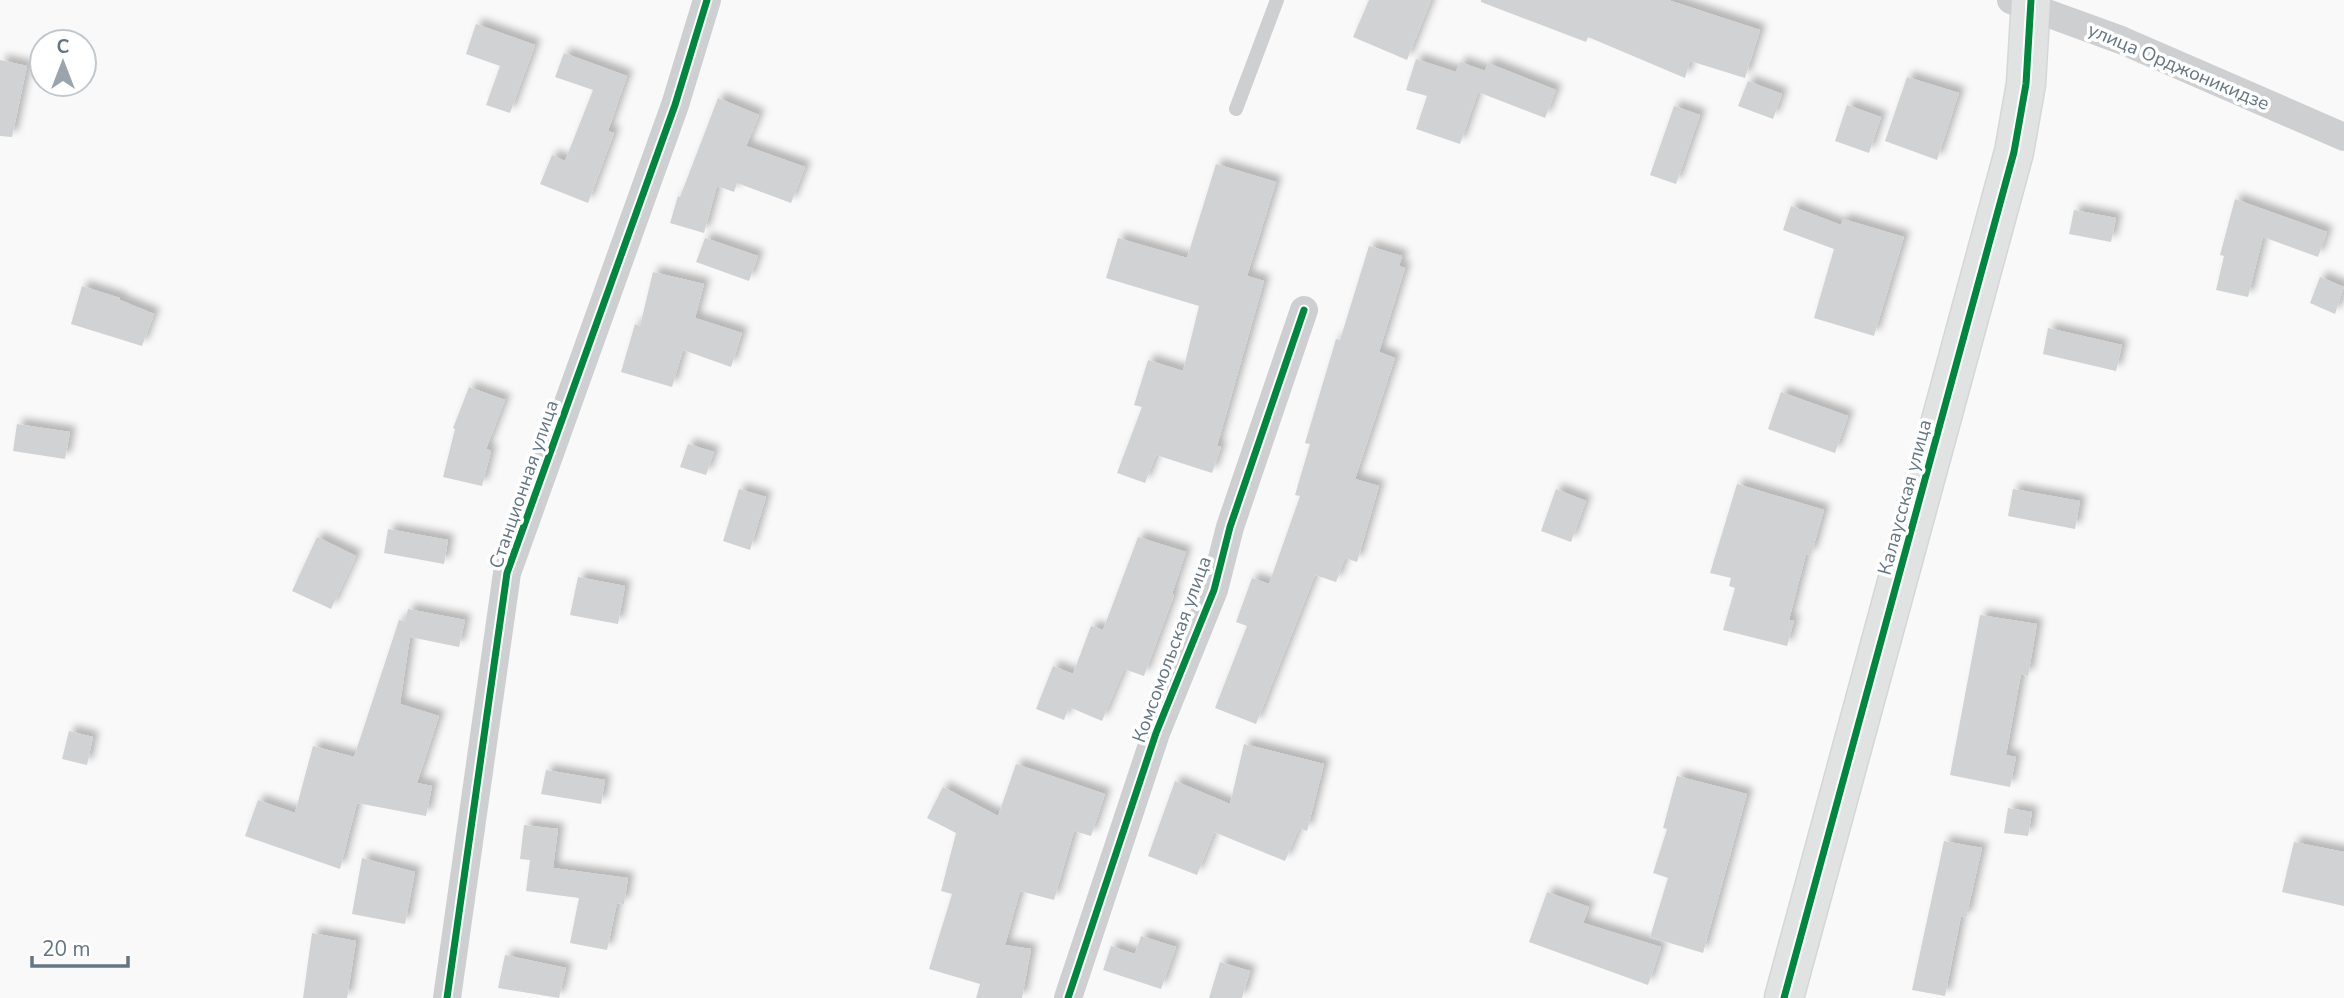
<svg xmlns="http://www.w3.org/2000/svg" width="2344" height="998" font-family="'Nunito Sans',sans-serif">
<defs>
<filter id="shadow"><feDropShadow dx="6" dy="-6" stdDeviation="3.5" flood-color="#0004"/></filter>
</defs>
<rect width="100%" height="100%" fill="#f9f9f9"/>
<g fill="#d0d2d3" filter="url(#shadow)">
<polygon points="1369,0 1431,0 1407,60 1353,37"/>
<polygon points="1481,0 1668,0 1760,30 1745,78 1690,61 1685,78 1588,37 1586,42 1481,2"/>
<polygon points="476,24 535,45 510,113 486,105 500,66 466,54"/>
<polygon points="564,53 627,76 608,131 614,133 588,203 540,184 552,155 565,161 593,90 555,77"/>
<polygon points="1416,59 1456,72 1460,62 1485,71 1488,63 1556,90 1545,118 1478,92 1460,144 1416,129 1427,96 1406,90"/>
<polygon points="0,60 27,66 12,137 0,136"/>
<polygon points="1907,77 1959,93 1937,160 1885,141"/>
<polygon points="1748,81 1782,94 1773,119 1738,106"/>
<polygon points="718,98 759,115 746,146 805,167 791,203 737,183 734,192 717,186 704,233 670,223 678,196 680,197"/>
<polygon points="1847,105 1881,117 1869,153 1835,141"/>
<polygon points="1674,106 1700,115 1676,184 1650,175"/>
<polygon points="1216,164 1276,182 1247,276 1264,281 1217,446 1221,447 1212,473 1156,455 1145,483 1117,473 1142,407 1134,405 1148,360 1183,371 1199,306 1106,278 1118,238 1187,258"/>
<polygon points="2235,199 2327,232 2318,257 2263,237 2248,297 2216,290 2224,256 2220,255"/>
<polygon points="1791,206 1841,225 1843,219 1904,237 1874,336 1814,318 1834,249 1783,230"/>
<polygon points="2074,210 2116,218 2111,242 2069,234"/>
<polygon points="705,238 758,256 749,281 696,262"/>
<polygon points="1369,246 1402,256 1399,266 1405,268 1379,352 1395,358 1355,479 1379,486 1357,562 1345,558 1336,582 1315,575 1256,724 1215,708 1247,626 1236,622 1252,578 1269,584 1300,496 1295,495 1310,444 1305,443 1336,339 1340,340"/>
<polygon points="653,272 704,284 695,318 742,333 731,367 683,350 672,387 621,372 635,324 640,326"/>
<polygon points="2320,277 2344,287 2335,314 2310,303"/>
<polygon points="82,286 120,298 120,300 154,314 142,346 71,324"/>
<polygon points="2048,328 2122,345 2116,371 2043,354"/>
<polygon points="469,387 505,400 486,449 491,451 482,486 443,477 455,429 453,428"/>
<polygon points="1781,392 1848,416 1835,453 1768,429"/>
<polygon points="17,424 70,432 65,459 13,451"/>
<polygon points="688,444 714,452 706,475 680,467"/>
<polygon points="1737,484 1824,510 1811,555 1806,554 1789,620 1794,621 1787,646 1723,630 1735,588 1729,586 1731,578 1710,573"/>
<polygon points="739,489 766,497 750,550 723,541"/>
<polygon points="1556,489 1586,501 1571,542 1541,531"/>
<polygon points="2013,489 2080,501 2075,529 2008,516"/>
<polygon points="388,529 448,540 444,564 384,553"/>
<polygon points="317,537 356,556 331,609 292,591"/>
<polygon points="1138,537 1186,552 1172,594 1174,595 1144,676 1124,669 1102,721 1069,707 1064,720 1036,709 1053,666 1073,674 1091,626 1103,630"/>
<polygon points="578,577 625,586 618,624 570,615"/>
<polygon points="408,609 465,620 459,647 410,637 400,704 439,716 417,783 432,786 426,816 357,803 340,869 245,836 258,800 295,813 313,746 354,757 399,620 405,621"/>
<polygon points="1980,615 2037,624 2028,676 2021,674 2006,755 2016,757 2010,787 1950,775"/>
<polygon points="69,731 93,737 87,765 62,759"/>
<polygon points="1244,744 1324,764 1307,831 1299,828 1285,861 1214,832 1197,875 1148,856 1175,781 1230,804"/>
<polygon points="1016,764 1105,794 1091,836 1074,831 1054,900 1020,891 1005,945 1031,949 1022,998 976,998 980,984 929,969 952,894 941,891 956,833 927,818 943,787 998,816"/>
<polygon points="546,770 605,780 601,804 541,794"/>
<polygon points="1677,776 1747,794 1703,953 1650,937 1668,878 1653,873 1667,829 1663,828"/>
<polygon points="2008,808 2032,812 2028,836 2004,833"/>
<polygon points="524,825 558,829 553,868 628,878 624,904 617,903 607,950 570,943 579,898 526,891 530,860 520,859"/>
<polygon points="1944,841 1982,848 1966,918 1961,916 1945,996 1912,990"/>
<polygon points="2294,842 2344,852 2344,906 2282,892"/>
<polygon points="362,858 415,872 405,924 352,914"/>
<polygon points="1547,892 1589,907 1583,923 1661,947 1648,985 1529,942"/>
<polygon points="312,933 356,941 347,998 303,998"/>
<polygon points="1141,936 1176,947 1161,989 1103,970 1111,946 1135,954"/>
<polygon points="505,955 566,968 559,998 498,988"/>
<polygon points="1220,962 1250,971 1242,998 1209,998"/>
</g>
<g fill="none" stroke-linecap="round" stroke-linejoin="round">
<g stroke="#d5d6d7" stroke-width="41">
<polyline id="secondary" points="1784,998 2014,152 2026,84 2031,0"/>
</g>
<polyline stroke="#cecfd0" stroke-width="14" points="1236,109 1277,0"/>
<g stroke="#cecfd0" stroke-width="28">
<polyline points="2011,0 2121,40 2344,137"/>
<polyline points="447,998 507,573 675,105 707,0"/>
<polyline points="1068,998 1156,733 1214,590 1230,527 1304,310"/>
</g>
<use href="#secondary" stroke="#e1e2e2" stroke-width="38"/>
<g stroke="#fff" stroke-width="11">
<g id="cycleway">
<polyline points="447,998 507,573 675,105 707,0"/>
<polyline points="1068,998 1156,733 1214,590 1230,527 1304,310"/>
<polyline points="1784,998 2014,152 2026,84 2031,0"/>
</g>
</g>
<use href="#cycleway" stroke="#00873e" stroke-width="7"/>
</g>
<g text-anchor="middle" stroke-width="7" stroke-linejoin="round" paint-order="stroke">
<g font-size="19" fill="#657683" stroke="#fff">
<text transform="translate(2179 66) rotate(23)" y="7">улица Орджоникидзе</text>
<text transform="translate(523 484) rotate(-71)" y="7">Станционная улица</text>
<text transform="translate(1904 497) rotate(-75)" y="7">Калаусская улица</text>
<text transform="translate(1171 649) rotate(-70)" y="7">Комсомольская улица</text>
</g>
</g>
<g transform="translate(63 63)"><circle r="33" fill="#ffffff" stroke="#c1c8cd" stroke-width="2"/>
<path d="M0-5L12 26L0 18L-12 26Z" fill="#99a4ac"/>
<text y="-10" font-size="19" font-weight="bold" text-anchor="middle" fill="#657683">С</text>
</g>
<path d="M32 956v10h96v-10" fill="none" stroke="#657683" stroke-width="3.5"/>
<text x="42" y="956" font-size="21" fill="#657683" stroke="#ffffff" stroke-width="5" paint-order="stroke">20 m</text>
</svg>
